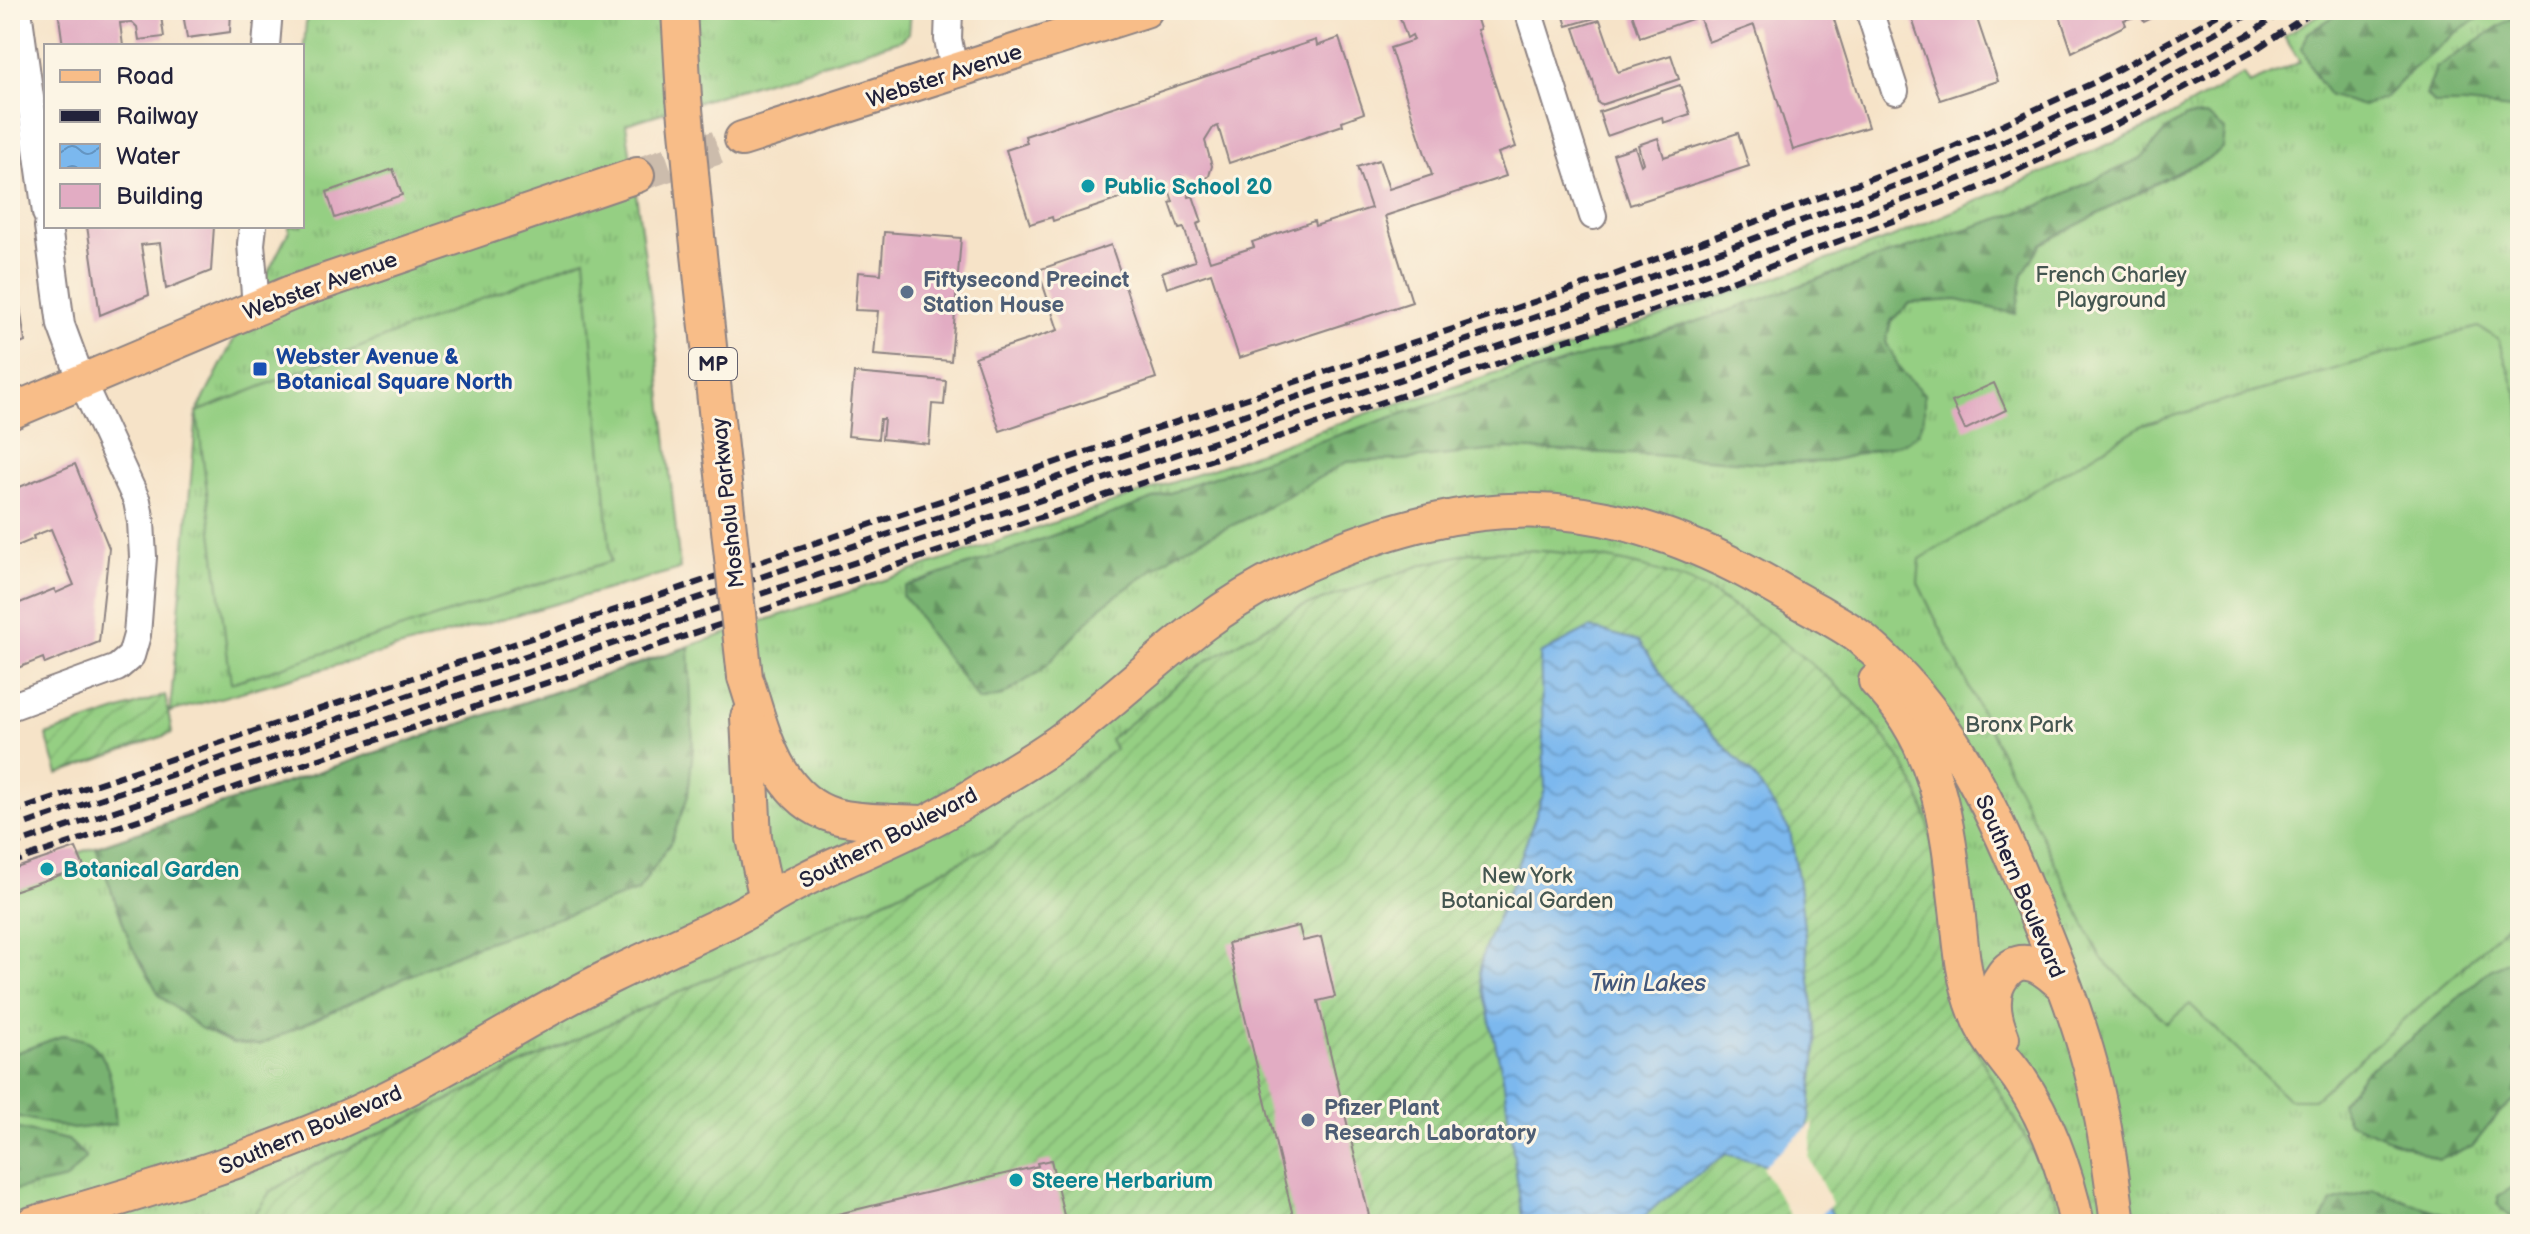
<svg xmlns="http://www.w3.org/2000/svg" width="2530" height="1234" font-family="'Balsamiq Sans',sans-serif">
<defs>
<pattern id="grass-tufts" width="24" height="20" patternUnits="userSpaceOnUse" patternTransform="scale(2)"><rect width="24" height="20" fill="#95cf83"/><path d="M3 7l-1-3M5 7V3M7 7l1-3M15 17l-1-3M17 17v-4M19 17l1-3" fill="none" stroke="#80b172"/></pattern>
<pattern id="forest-firs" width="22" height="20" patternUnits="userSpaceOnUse" patternTransform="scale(2)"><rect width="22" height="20" fill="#78b271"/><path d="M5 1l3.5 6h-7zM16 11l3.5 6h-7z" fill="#62905e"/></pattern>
<pattern id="garden-furrows" width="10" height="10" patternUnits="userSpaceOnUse" patternTransform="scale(2)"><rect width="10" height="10" fill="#95cf83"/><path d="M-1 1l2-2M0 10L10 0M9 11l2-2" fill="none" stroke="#80b172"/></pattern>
<pattern id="water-waves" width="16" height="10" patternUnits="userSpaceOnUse" patternTransform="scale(2)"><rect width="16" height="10" fill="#7bb8ee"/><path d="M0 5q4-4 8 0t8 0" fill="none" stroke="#6495c2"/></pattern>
</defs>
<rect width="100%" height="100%" fill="#fcf5e5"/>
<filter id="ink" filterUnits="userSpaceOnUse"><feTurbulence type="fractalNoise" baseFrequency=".0125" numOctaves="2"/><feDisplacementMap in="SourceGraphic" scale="16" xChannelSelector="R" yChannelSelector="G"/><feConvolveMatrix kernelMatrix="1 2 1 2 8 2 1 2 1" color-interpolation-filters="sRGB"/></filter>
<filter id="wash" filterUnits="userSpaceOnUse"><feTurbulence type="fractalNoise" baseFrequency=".006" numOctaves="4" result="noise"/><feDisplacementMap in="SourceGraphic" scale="32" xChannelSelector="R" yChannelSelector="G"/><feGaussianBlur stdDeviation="1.8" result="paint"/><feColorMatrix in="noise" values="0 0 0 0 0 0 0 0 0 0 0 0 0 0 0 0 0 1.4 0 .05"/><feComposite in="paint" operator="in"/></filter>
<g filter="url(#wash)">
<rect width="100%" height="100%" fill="#f6e3c8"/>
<g fill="url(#grass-tufts)" stroke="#5c785f" stroke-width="2">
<polygon points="307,10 911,10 909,33 901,40 626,124 653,313 680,569 170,712 197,412 289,231 289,226 302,226 302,72"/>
<polygon points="2327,10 2520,10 2520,1224 10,1224 10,876 1224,465 1379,409 1442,391 1891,238 2158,123 2243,74 2249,84 2300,62 2284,36"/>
</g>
<g fill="url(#forest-firs)" stroke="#4d6a56" stroke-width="2">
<polygon points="2344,10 2492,10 2454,34 2412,70 2386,97 2363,106 2330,96 2317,79 2302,48 2308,33"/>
<polygon points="2520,12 2520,110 2464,104 2434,104 2426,95 2436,68"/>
<path d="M2208 116 2225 130 2223 149 2207 160 2184 169 2041 244 2023 274 2016 314 1957 300 1910 303 1891 321 1886 342 1901 371 1924 394V417L1918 434 1906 442 1826 462 1760 463 1652 455 1508 449 1402 460 1347 462 1250 517 1183 548 1102 606 1042 670 1002 696 979 701C964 679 948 659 932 638 919 622 919 610 902 596L906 586 1018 548 1222 474 1458 395 1714 316 1883 256 2041 205 2143 157 2166 130 2185 117Z"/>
<polygon points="689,647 693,748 688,796 671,842 638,891 467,949 260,1045 232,1043 200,1028 160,996 131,945 96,847"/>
<polygon points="2517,957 2520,958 2520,1097 2499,1113 2472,1147 2438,1159 2348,1122 2341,1103 2366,1071 2410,1040 2490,970"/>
<path d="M64 1035C72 1037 82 1038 89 1042 114 1059 113 1097 116 1124L73 1129 10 1115V1055Z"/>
<polygon points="10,1127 68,1140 86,1157 67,1179 10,1191"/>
<polygon points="2520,1183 2520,1224 2518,1224 2498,1205 2498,1196"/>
<polygon points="2374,1189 2413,1204 2456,1217 2462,1224 2320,1224 2332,1202"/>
</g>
<g fill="url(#garden-furrows)" stroke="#5c785f" stroke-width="2">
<path d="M1526 550C1586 553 1648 562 1703 588 1726 600 1747 616 1768 631 1831 677 1896 730 1923 805 1937 846 1935 888 1940 931 1944 958 1950 986 1960 1013 1989 1087 2041 1148 2064 1224H248L270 1192 313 1166 485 1082 637 1011 894 896 994 844 1115 749 1110 739 1207 661 1299 608 1425 564 1470 553Z"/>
<polygon points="165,695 172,733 58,774 46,735"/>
</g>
<g fill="#95cf83" stroke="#5c785f" stroke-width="2">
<polygon points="585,258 611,561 231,683 197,412"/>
<polygon points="2478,327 2498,339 2520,404 2520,912 2457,973 2314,1099 2288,1099 2190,1004 2167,1023 2101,958 1918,583 1920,559 2143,425"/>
</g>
<polygon fill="url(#water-waves)" stroke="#4e6d94" stroke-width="2" points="1590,628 1639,641 1678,697 1756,779 1790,831 1799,884 1817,1041 1805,1159 1837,1224 1799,1224 1765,1164 1726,1154 1659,1203 1636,1224 1523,1224 1503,1077 1479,973 1483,953 1511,885 1545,789 1540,654"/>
<polygon fill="#f6e3c8" points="1814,1122 1809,1158 1832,1204 1810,1224 1795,1224 1762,1167"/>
<g id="blocks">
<g fill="#e2acc3">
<polygon points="58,10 231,10 230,32 187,38 183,13 161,16 164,37 139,40 137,27 132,22 120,23 123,46 63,46"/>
<polygon points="1407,10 1474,10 1480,29 1477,30 1516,147 1498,153 1506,176 1385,216 1412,302 1239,358 1211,273 1167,288 1162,272 1195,261 1184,228 1179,229 1170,203 1173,202 1167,183 1053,221 1052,217 1030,224 1006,150 1027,143 1025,136 1316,40 1317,46 1339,38 1364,113 1342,121 1343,125 1229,163 1218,126 1213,128 1205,141 1212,166 1209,176 1199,184 1191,183 1182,177 1189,197 1193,196 1202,222 1197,224 1210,261 1254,247 1252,242 1314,221 1315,226 1371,208 1357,167 1379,160 1389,189 1432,175 1390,48 1414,40 1412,35 1407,38 1400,18 1406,16 1404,11"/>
<polygon points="1595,10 1598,17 1567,26 1562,11"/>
<polygon points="1631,10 1695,10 1698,17 1640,37"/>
<polygon points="1697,10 1831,10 1868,127 1793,150 1754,25 1708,42"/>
<polygon points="1909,10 1974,10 1998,81 1940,100"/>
<polygon points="2058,10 2168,10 2144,22 2141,15 2124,20 2126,25 2072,52"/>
<polygon points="1600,20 1618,72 1671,55 1679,79 1601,105 1598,103 1593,80 1592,81 1574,28"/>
<polygon points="1680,85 1690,114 1663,123 1662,117 1607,136 1599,112"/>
<polygon points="1738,133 1749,166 1630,205 1613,154 1635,147 1641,165 1643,163 1638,145 1658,138 1664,157"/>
<polygon points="393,169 402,195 335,218 327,192"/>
<polygon points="87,226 214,226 211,271 166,289 160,243 141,245 149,295 100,315"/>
<polygon points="884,232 961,238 951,361 874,355 878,311 855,310 858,272 881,274"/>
<polygon points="1111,245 1156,378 1000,431 975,357 1058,330 1038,270"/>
<polygon points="10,248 12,248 25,342 10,348"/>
<polygon points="854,373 946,381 944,405 932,404 929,444 882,439 884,419 880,419 878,439 848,436"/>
<polygon points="1994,383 2006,410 1965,430 1952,402"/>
<polygon points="75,464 109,548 99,642 45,664 43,658 10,671 10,607 54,589 56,593 74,585 51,529 33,536 34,539 10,549 10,491"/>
<polygon points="76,848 84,867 10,892 10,870"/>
<polygon points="1299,926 1303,941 1321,937 1335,997 1318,1001 1371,1224 1295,1224 1243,1009 1228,943"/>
<polygon points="1051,1160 1066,1224 818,1224 817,1219 1038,1166 1037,1163"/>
</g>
</g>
</g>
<g filter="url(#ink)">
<use href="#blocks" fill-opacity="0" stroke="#8c8282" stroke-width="2"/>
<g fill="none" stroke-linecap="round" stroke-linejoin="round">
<polyline stroke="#ccbcac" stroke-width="34" stroke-dasharray="34 17" stroke-linecap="butt" points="637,175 742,139"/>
<g stroke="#8c8282" stroke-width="30">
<g id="minor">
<polyline points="18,10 46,213"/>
<polyline points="949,10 948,39 954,70"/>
<polyline points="1528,10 1593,216"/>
<polyline points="1869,10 1895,91"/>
<polyline points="266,46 269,10"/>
<polyline points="253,226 251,244 256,307"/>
<polyline points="10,707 117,668 131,656 137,635 143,557 141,522 137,501 82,382 61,325 48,226"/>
</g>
</g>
<g stroke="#8c8282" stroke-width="38">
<g id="major">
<polyline points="679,10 684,98"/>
<polyline points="742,139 1145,10"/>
<polyline points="697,236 725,493"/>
<polyline points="10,412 291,293 637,175"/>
<path d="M745 677C762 728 775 799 835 816 862 823 893 821 921 823"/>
<path d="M1876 681C1941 746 1948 830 1958 917 1961 949 1964 982 1976 1012 1985 1038 2003 1056 2019 1078 2049 1122 2066 1172 2077 1224"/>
<polyline points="748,718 754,838 767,900"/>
<path d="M2002 1038C1997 1026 1993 1014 1994 1001 1994 984 2008 960 2027 963 2042 964 2053 977 2064 986"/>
<path d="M32 1224C154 1189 274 1154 388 1098 465 1061 536 1012 613 975 650 957 687 941 724 923 752 910 778 892 807 878 847 858 889 842 929 821 953 809 976 794 999 780 1022 766 1046 752 1067 736 1113 700 1156 660 1203 624 1239 597 1279 575 1320 558 1472 495 1588 492 1736 566 1764 580 1791 597 1819 612 1834 621 1851 629 1864 641 1948 713 1989 800 2030 899 2052 953 2075 1008 2090 1064 2104 1117 2111 1170 2118 1224"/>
</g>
</g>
<use href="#minor" stroke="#fff" stroke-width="26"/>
<use href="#major" stroke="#f8bd88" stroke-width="34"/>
<g stroke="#22223b" stroke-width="6" stroke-dasharray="12 6" stroke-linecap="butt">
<polyline points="10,813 1611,276 1949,149 2093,83 2228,10"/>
<polyline points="10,829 1616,290 1956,163 2100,97 2257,10"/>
<polyline points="10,846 1622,305 1962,178 2107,111 2250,34 2285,10"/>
<polyline points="10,863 1627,320 1968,193 2115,125 2258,48 2315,10"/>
</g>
<g stroke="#8c8282" stroke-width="38" stroke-linecap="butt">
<g id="major-bridge">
<polyline points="684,98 697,236"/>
<polyline points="725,493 745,677"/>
</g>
</g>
<use href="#major-bridge" stroke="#f8bd88" stroke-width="34"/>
</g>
</g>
<g fill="#0f9aa8" stroke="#fcf5e5" stroke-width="3">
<circle cx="1088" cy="186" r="8"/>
<circle cx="47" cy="869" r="8"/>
<circle cx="1016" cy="1180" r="8"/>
</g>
<g fill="#5c6f8a" stroke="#fcf5e5" stroke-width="3">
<circle cx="907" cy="292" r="8"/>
<circle cx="1308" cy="1120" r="8"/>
</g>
<rect fill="#1a4fb4" stroke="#fcf5e5" stroke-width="3" x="252" y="361" width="16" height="16" rx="4"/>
<g text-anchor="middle" stroke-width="6" stroke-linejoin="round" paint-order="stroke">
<rect fill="#fcf5e5" stroke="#63616e" stroke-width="2" x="689" y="348" width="48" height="32" rx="6"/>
<g font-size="20" font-weight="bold" fill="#22223b">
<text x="713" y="371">MP</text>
</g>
<g font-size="22" fill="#22223b" stroke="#fcf5e5">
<text transform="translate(944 75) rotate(-18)" y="8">Webster Avenue</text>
<text transform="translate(320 285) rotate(-20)" y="8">Webster Avenue</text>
<text transform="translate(727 503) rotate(-96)" y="8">Mosholu Parkway</text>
<text transform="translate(888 837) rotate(-27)" y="8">Southern Boulevard</text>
<text transform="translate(2021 886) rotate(67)" y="8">Southern Boulevard</text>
<text transform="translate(310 1129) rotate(-23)" y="8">Southern Boulevard</text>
</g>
<g font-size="22" font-weight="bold" fill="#0d838f" stroke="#fcf5e5" text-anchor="start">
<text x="1104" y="194">Public School 20</text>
<text x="63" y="877">Botanical Garden</text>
<text x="1032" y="1188">Steere Herbarium</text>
</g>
<g font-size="22" fill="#445651" stroke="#fcf5e5">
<text x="2111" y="282">French Charley<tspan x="2111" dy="25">Playground</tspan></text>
<text x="2019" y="732">Bronx Park</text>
<text x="1527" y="883">New York<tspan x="1527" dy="25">Botanical Garden</tspan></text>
</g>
<g font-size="22" font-weight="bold" fill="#4e5e75" stroke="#fcf5e5" text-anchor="start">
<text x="923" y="287">Fiftysecond Precinct<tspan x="923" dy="25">Station House</tspan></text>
<text x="1324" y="1115">Pfizer Plant<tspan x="1324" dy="25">Research Laboratory</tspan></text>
</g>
<g font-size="22" font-weight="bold" fill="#164399" stroke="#fcf5e5" text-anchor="start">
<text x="276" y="364">Webster Avenue &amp;<tspan x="276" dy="25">Botanical Square North</tspan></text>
</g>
<g font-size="24" font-style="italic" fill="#41567a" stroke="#fcf5e5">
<text x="1648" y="991">Twin Lakes</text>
</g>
</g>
<rect width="2530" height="1234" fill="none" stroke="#fcf5e5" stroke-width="40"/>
<rect x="44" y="44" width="260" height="184" fill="#fcf5e5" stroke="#a5a1a1" stroke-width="2"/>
<rect x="60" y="70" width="40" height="12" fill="#f8bd88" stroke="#a5a1a1" stroke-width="2"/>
<text x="116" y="84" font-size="24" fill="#22223b">Road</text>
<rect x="60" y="110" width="40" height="12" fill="#22223b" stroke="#a5a1a1" stroke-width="2"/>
<text x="116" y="124" font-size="24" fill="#22223b">Railway</text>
<rect x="60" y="144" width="40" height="24" fill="url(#water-waves)" stroke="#a5a1a1" stroke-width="2"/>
<text x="116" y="164" font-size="24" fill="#22223b">Water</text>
<rect x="60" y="184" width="40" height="24" fill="#e2acc3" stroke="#a5a1a1" stroke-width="2"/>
<text x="116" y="204" font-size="24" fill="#22223b">Building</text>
</svg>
